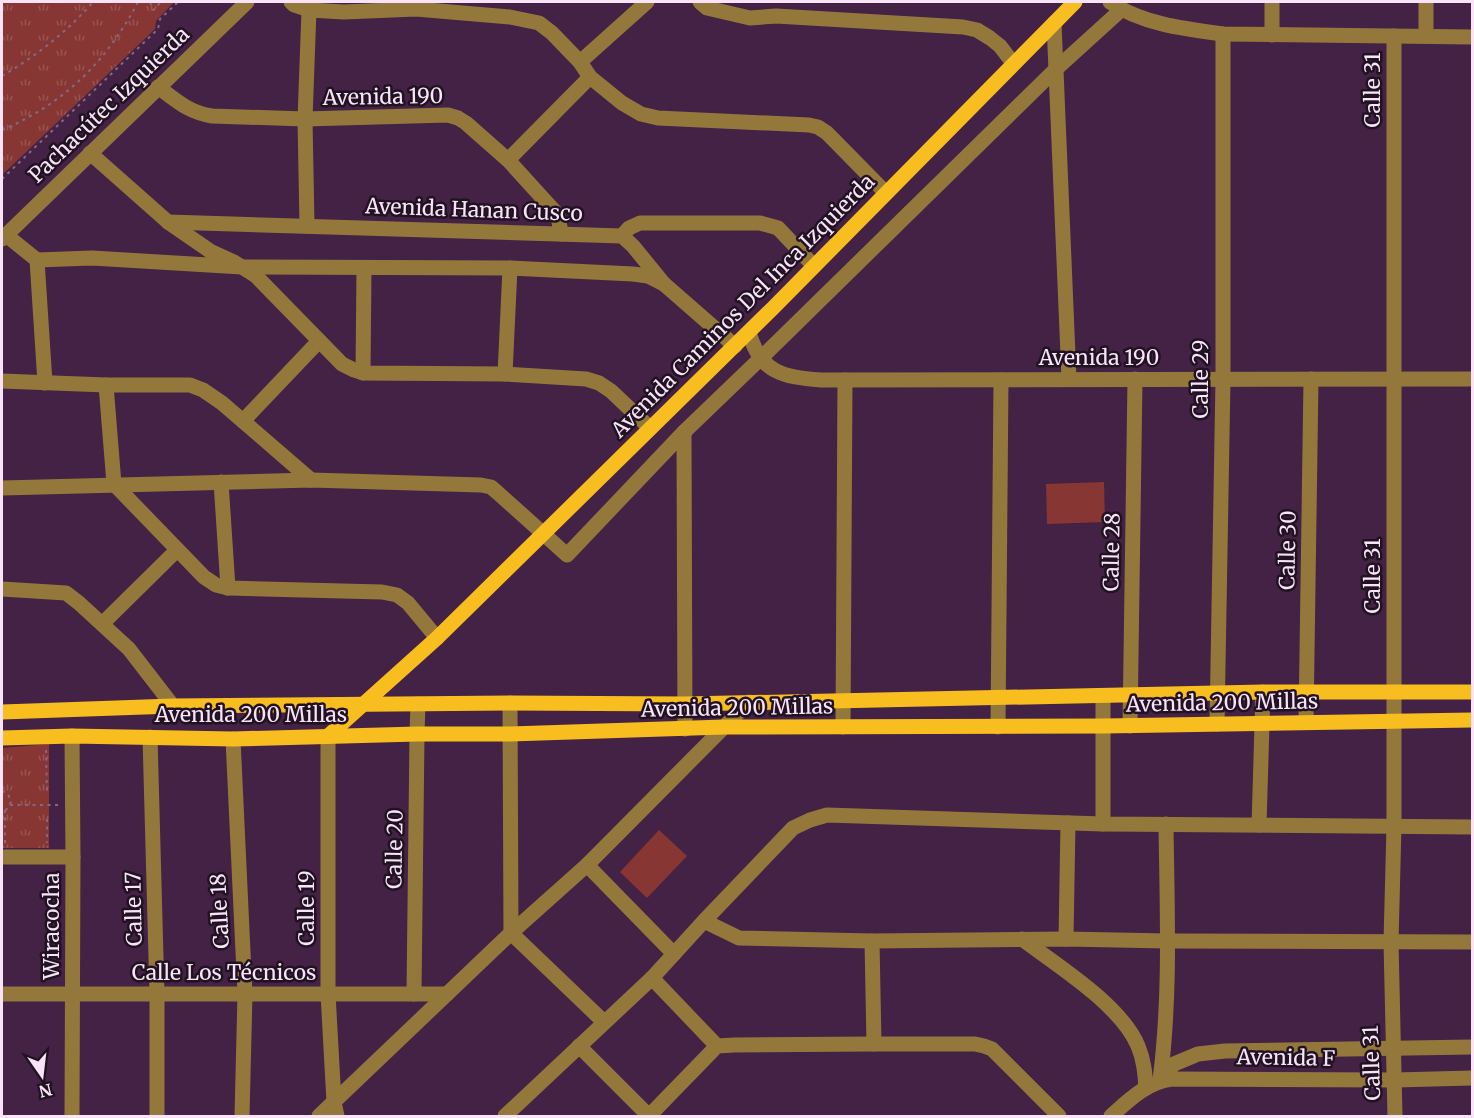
<svg xmlns="http://www.w3.org/2000/svg" width="1474" height="1118" font-family="Merriweather,serif">
<defs>
<pattern id="grass-tufts" width="24" height="20" patternUnits="userSpaceOnUse" patternTransform="scale(1.5)"><rect width="24" height="20" fill="#883633"/><path d="M3 7l-1-3M5 7V3M7 7l1-3M15 17l-1-3M17 17v-4M19 17l1-3" fill="none" stroke="#9a5351"/></pattern>
</defs>
<rect width="100%" height="100%" fill="#432245"/>
<g fill="url(#grass-tufts)">
<polygon points="2,2 174,2 156,21 155,29 2,175"/>
<polygon points="49,744 49,848 2,848 2,748"/>
</g>
<g fill="#883633">
<polygon points="1104,482 1105,522 1047,524 1046,484"/>
<polygon points="659,830 687,856 647,898 620,872"/>
</g>
<g fill="none" stroke-linecap="round" stroke-linejoin="round">
<g stroke="#856887" stroke-width="2" stroke-dasharray="3 4.5" stroke-linecap="butt">
<polyline points="150,2 153,10 161,2"/>
<path d="M2 76C36 56 67 32 93 2"/>
<path d="M2 130C64 104 107 61 138 2"/>
<polyline points="2,179 158,29 160,19 178,2"/>
<polyline points="46,750 47,793"/>
<polyline points="2,791 8,794 11,802 6,810 2,811"/>
<polyline points="10,805 58,805"/>
<polyline points="5,810 5,843"/>
<polyline points="47,819 47,843"/>
</g>
<g stroke="#94783b" stroke-width="15">
<polyline points="291,2 294,5 309,10 344,12 416,9 510,17 539,23 552,33 580,62 590,77 622,103 641,114 658,118 809,125 818,127 827,133 886,193"/>
<polyline points="700,2 707,8 750,18 776,16 963,27 977,30 990,38 1000,46 1013,63"/>
<path d="M1110 2C1142 24 1185 29 1223 34L1472 37"/>
<polyline points="1272,2 1272,35"/>
<polyline points="1426,2 1426,36"/>
<polyline points="1054,23 1069,379"/>
<polyline points="1394,36 1394,826 1391,942 1395,1116"/>
<polyline points="580,62 647,2"/>
<path d="M158 87C177 101 188 112 212 116L305 119 448 115 458 118 466 123 508 160 558 215 561 234"/>
<polyline points="90,153 168,222 210,251 234,262 256,276 342,364 354,370 363,373 505,374 586,379 599,383 611,391 650,428"/>
<polyline points="508,160 590,77"/>
<polyline points="168,222 622,236 633,246 664,284 735,346"/>
<polyline points="307,226 305,119 309,10"/>
<polyline points="6,235 37,260 45,383"/>
<polyline points="622,236 629,228 640,223 760,223 778,228 814,266"/>
<polyline points="2,239 247,2"/>
<polyline points="37,260 92,258 242,267 510,268 633,274 648,276 664,284"/>
<path d="M749 332C760 373 783 377 821 380L1472 379"/>
<polyline points="363,373 364,268"/>
<polyline points="505,374 510,268"/>
<polyline points="2,381 106,385 190,385 203,390 222,403 311,480"/>
<polyline points="106,385 114,484 204,577 216,585 228,588 382,592 397,595 408,603 437,638"/>
<polyline points="243,421 319,341"/>
<polyline points="684,432 685,729"/>
<polyline points="221,482 228,588"/>
<polyline points="2,488 311,480 481,485 491,487 498,493 567,555 684,432 760,359 1056,69 1121,10"/>
<polyline points="2,589 66,593 79,603 129,649 173,706"/>
<polyline points="102,624 177,550"/>
<polyline points="510,703 511,933 604,1022"/>
<polyline points="1306,722 1311,379"/>
<polyline points="1217,724 1223,379 1223,34"/>
<polyline points="1130,726 1135,379"/>
<polyline points="843,727 845,380"/>
<polyline points="998,727 1001,380"/>
<polyline points="72,736 73,857 72,1116"/>
<polyline points="328,736 328,994 334,1102 337,1116"/>
<polyline points="150,737 157,994 157,1116"/>
<polyline points="233,739 245,994 242,1116"/>
<polyline points="1103,824 1103,696"/>
<polyline points="1259,825 1263,692"/>
<polyline points="2,857 73,857"/>
<polyline points="587,865 674,954"/>
<polyline points="704,921 739,938 872,941 1066,939 1167,941 1472,942"/>
<path d="M1022 939C1058 966 1121 1005 1138 1046 1144 1060 1145 1074 1146 1088"/>
<polyline points="1066,939 1068,823"/>
<polyline points="872,941 874,1044"/>
<polyline points="652,978 717,1046"/>
<polyline points="2,994 447,994"/>
<polyline points="414,994 417,734 418,704"/>
<polyline points="579,1046 649,1116"/>
<polyline points="1160,1080 1174,1064 1198,1054 1225,1051 1472,1047"/>
<path d="M1160 1080C1171 995 1167 909 1166 824"/>
<polyline points="319,1116 511,933 587,865 749,702"/>
<polyline points="505,1116 652,978 704,921 793,828 810,820 827,815 1103,824 1472,827"/>
<polyline points="649,1116 717,1046 734,1045 874,1044 975,1044 984,1046 992,1049 1059,1116"/>
<path d="M1111 1116C1129 1100 1147 1082 1172 1079L1395 1080 1472 1078"/>
</g>
<g stroke="#f8bd1f" stroke-width="15">
<polyline points="2,712 173,706 510,703 685,704 1263,692 1472,692"/>
<polyline points="328,736 437,638 773,308 1075,2"/>
<polyline points="2,738 72,736 233,739 417,734 510,734 724,727 1104,726 1472,720"/>
</g>
</g>
<g text-anchor="middle" stroke-width="5" stroke-linejoin="round" paint-order="stroke">
<g font-size="21" fill="#f8e3f9" stroke="#211222">
<text transform="translate(1373 90) rotate(-90)" y="7">Calle 31</text>
<text transform="translate(383 97) rotate(-1)" y="7">Avenida 190</text>
<text transform="translate(109 105) rotate(-44)" y="7">Pachacútec Izquierda</text>
<text transform="translate(474 210) rotate(2)" y="7">Avenida Hanan Cusco</text>
<text transform="translate(743 306) rotate(-45)" y="7">Avenida Caminos Del Inca Izquierda</text>
<text x="1099" y="365">Avenida 190</text>
<text transform="translate(1201 379) rotate(-90)" y="7">Calle 29</text>
<text transform="translate(1288 550) rotate(-89)" y="7">Calle 30</text>
<text transform="translate(1112 552) rotate(-89)" y="7">Calle 28</text>
<text transform="translate(1373 576) rotate(-90)" y="7">Calle 31</text>
<text transform="translate(1222 703) rotate(-1)" y="7">Avenida 200 Millas</text>
<text transform="translate(737 708) rotate(-1)" y="7">Avenida 200 Millas</text>
<text x="251" y="722">Avenida 200 Millas</text>
<text transform="translate(395 849) rotate(-89)" y="7">Calle 20</text>
<text transform="translate(307 908) rotate(-90)" y="7">Calle 19</text>
<text transform="translate(134 909) rotate(-91)" y="7">Calle 17</text>
<text transform="translate(220 911) rotate(-93)" y="7">Calle 18</text>
<text transform="translate(52 926) rotate(-90)" y="7">Wiracocha</text>
<text x="224" y="980">Calle Los Técnicos</text>
<text transform="translate(1286 1058) rotate(1)" y="7">Avenida F</text>
<text transform="translate(1372 1063) rotate(-92)" y="7">Calle 31</text>
</g>
</g>
<rect width="1474" height="1118" fill="none" stroke="#f8e3f9" stroke-width="6"/>
<g transform="translate(42 1076) rotate(166)" stroke="#211222" stroke-width="4.5" paint-order="stroke">
<path d="M0-4.5L10 22L0 15L-10 22Z" fill="#f8e3f9"/>
<text y="-9" font-size="16" font-weight="bold" text-anchor="middle" fill="#f8e3f9">N</text>
</g>
</svg>
